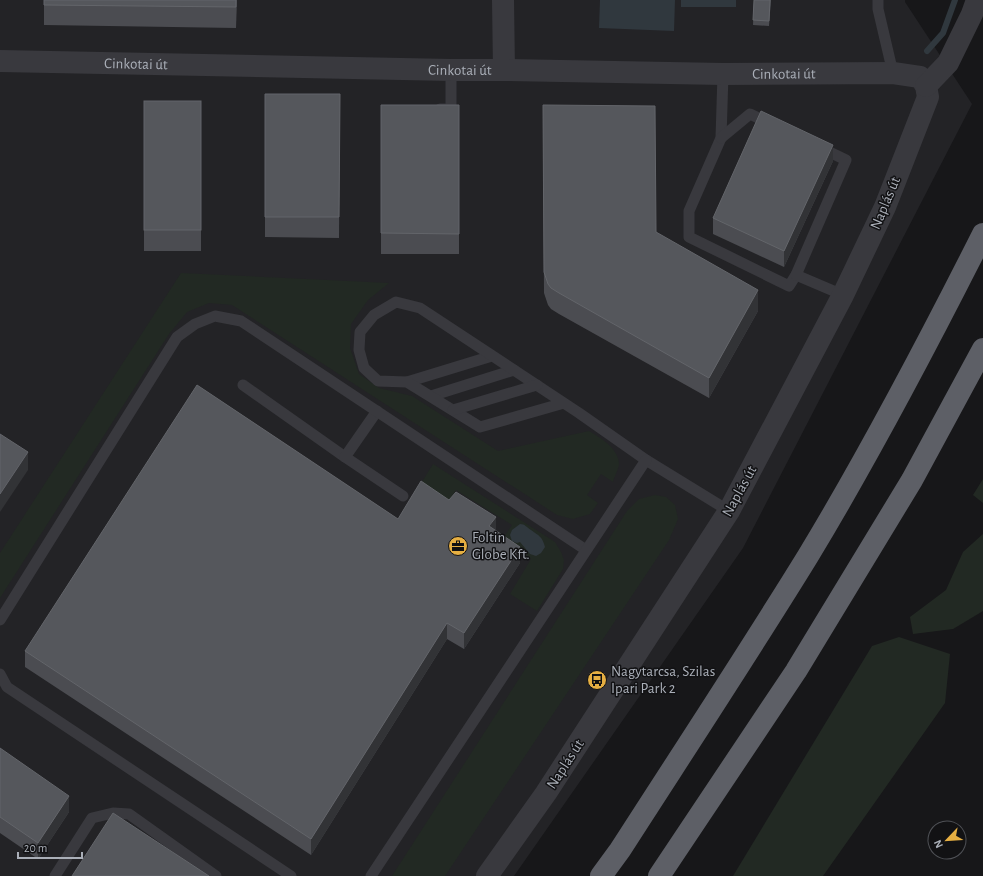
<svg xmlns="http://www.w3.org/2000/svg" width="983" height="876" font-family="'Alegreya Sans',sans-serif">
<rect width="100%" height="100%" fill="#171719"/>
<polygon fill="#232326" points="0,0 905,0 905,2 972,104 743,548 514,876 0,876"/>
<g fill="#222923">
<path d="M181 273 389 283 368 300 351 324 350 348 359 374 379 388 412 396 498 451 589 431C602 439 617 447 619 463 619 469 614 477 613 482L601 474 587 495 598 503 590 514 573 519 557 515 232 305 209 303 187 312 169 334 0 598V553Z"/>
<polygon points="433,464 555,542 561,552 564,560 563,569 537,611 510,594 531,559 502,540 512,525 456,490 447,503 420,485"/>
<polygon points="983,479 983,503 973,495"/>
<polygon points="655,495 666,497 675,505 678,519 669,540 445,876 392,876 627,511 639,499"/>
<polygon points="983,534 983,611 953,629 913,634 910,617 946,590 963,552"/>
<polygon points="899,637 950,654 945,703 823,876 733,876 872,646"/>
</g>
<g fill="#30383e">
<polygon points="600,0 675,0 674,31 599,28"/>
<rect x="681" y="0" width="55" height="7"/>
<path d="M520 524C525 524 526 527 531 530 539 536 542 536 545 547L541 553 536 556 530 554 520 542 517 543 512 541 510 535 512 530Z"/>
</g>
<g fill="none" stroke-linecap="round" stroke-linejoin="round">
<polyline stroke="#30383e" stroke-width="6" points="927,51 943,33 955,0"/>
<g stroke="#39393e" stroke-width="11">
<polyline points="878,0 878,9 893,73"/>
<polyline points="723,74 721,138 689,211 689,237 789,286 796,275"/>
<polyline points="440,109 451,109 451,70"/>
<polyline points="721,138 750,114 771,124"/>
<polyline points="819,147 846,160 796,275 843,295"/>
<polyline points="407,382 492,356"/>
<polyline points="243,385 345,457"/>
<polyline points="431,396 514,370"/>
<polyline points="564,403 480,427 407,382 378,381 364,368 359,350 360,332 374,315 396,302 420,308 579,413 646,460 729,511"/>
<polyline points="453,410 537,385"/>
<polyline points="377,411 345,457 403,496"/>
<polyline points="0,620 177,337 195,324 215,316 241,321 586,550"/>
<polyline points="0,674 7,687 291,876"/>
<polyline points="55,876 92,818 113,813 129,814 216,876"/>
<polyline points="371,876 646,460"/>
</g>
<g stroke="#39393e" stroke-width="22">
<polyline points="503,0 504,70"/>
<path id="s1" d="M0 61 451 70H504L723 74 893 73 920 77 926 86 928 97 885 207 843 295 729 511 546 793 487 876"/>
<polyline points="926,86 948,63 972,14 977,0"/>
</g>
<g stroke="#5d5f66" stroke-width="22">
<path d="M601 876 620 850C683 752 747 655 808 556 871 452 928 343 983 234"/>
<polyline points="659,876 796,671 912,480 983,349"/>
</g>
</g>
<g fill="#4b4c51">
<polygon points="44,0 237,0 236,28 44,25"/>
<polygon points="754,0 771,0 769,26 753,25"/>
<polygon points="265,94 340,94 339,238 265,237"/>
<rect x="144" y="101" width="57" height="150"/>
<rect x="381" y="105" width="78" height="149"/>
<polygon points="543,105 656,232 758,311 709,398 559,314 551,309 548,305 544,293"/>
<polygon points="833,161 784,267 713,234 713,218"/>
<polygon points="398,519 496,531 520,563 464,649 447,639 311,855 25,667 25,651"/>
<polygon points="0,748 69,812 38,859 0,833"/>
</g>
<g fill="#323336">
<polygon points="833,145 833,161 784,267 784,251"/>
<polygon points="758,290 758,311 709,398 709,378"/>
<polygon points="28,452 28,470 0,512 0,494"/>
<polygon points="496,517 496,533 489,526"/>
<polygon points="520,547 520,563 464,649 464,633"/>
<polygon points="447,623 447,639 311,855 311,839"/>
<polygon points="69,796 69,812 38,859 38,843"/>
</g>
<g fill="#55575c" stroke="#63656a">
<polygon points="44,0 236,0 236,7 44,5"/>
<polygon points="754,0 770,0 769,21 753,20"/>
<polygon points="265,94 340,94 339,217 265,217"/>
<rect x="144" y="101" width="57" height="129"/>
<polygon points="381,105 459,105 459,234 381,233"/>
<polygon points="543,105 655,106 656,232 758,290 709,378 559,293 551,288 548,284 544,272"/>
<polygon points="761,111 833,145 784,251 713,218"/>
<polygon points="197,385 398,519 421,481 449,500 456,492 496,517 489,526 520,547 464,633 447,623 311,839 25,651"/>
<polygon points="0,434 28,452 0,494"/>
<polygon points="0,748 69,796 38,843 0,817"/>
<polygon points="113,813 209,876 72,876"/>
</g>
<defs>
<g id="office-disc" transform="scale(1)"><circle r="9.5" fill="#e6af42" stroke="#121214"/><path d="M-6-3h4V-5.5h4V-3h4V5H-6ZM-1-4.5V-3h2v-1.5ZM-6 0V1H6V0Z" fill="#111"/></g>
<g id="bus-disc" transform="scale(1)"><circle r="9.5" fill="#e6af42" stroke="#121214"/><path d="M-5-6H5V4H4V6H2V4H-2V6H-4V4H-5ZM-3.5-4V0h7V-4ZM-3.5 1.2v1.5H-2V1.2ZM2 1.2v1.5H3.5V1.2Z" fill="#111"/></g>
</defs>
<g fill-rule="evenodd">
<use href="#office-disc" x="458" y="546"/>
<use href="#bus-disc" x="597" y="680"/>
</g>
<g text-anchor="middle" stroke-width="3" stroke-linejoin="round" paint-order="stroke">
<g font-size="15" fill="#aaafb8" stroke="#121214">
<text dy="5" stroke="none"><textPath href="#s1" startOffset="136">Cinkotai út</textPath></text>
<text dy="5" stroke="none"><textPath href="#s1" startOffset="460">Cinkotai út</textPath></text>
<text dy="5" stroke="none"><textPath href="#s1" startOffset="784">Cinkotai út</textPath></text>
<text transform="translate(885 203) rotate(-67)" y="5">Naplás út</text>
<text transform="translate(739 491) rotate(-61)" y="5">Naplás út</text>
<text transform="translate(565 764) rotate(-57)" y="5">Naplás út</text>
</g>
<g font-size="15" fill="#aaafb8" stroke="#121214" text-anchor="start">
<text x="472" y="542">Foltin<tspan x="472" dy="17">Globe Kft.</tspan></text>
<text x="611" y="676">Nagytarcsa, Szilas<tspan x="611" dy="17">Ipari Park 2</tspan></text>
</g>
</g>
<g transform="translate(947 840) rotate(245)"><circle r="19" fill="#121214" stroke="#4f5156"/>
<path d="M0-3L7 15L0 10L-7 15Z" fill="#e6af42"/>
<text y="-6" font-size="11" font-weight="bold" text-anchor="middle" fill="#aaafb8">N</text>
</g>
<path d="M18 852v6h64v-6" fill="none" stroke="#aaafb8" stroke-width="2"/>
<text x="24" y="852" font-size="12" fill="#aaafb8" stroke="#121214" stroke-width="3" paint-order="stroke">20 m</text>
</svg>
